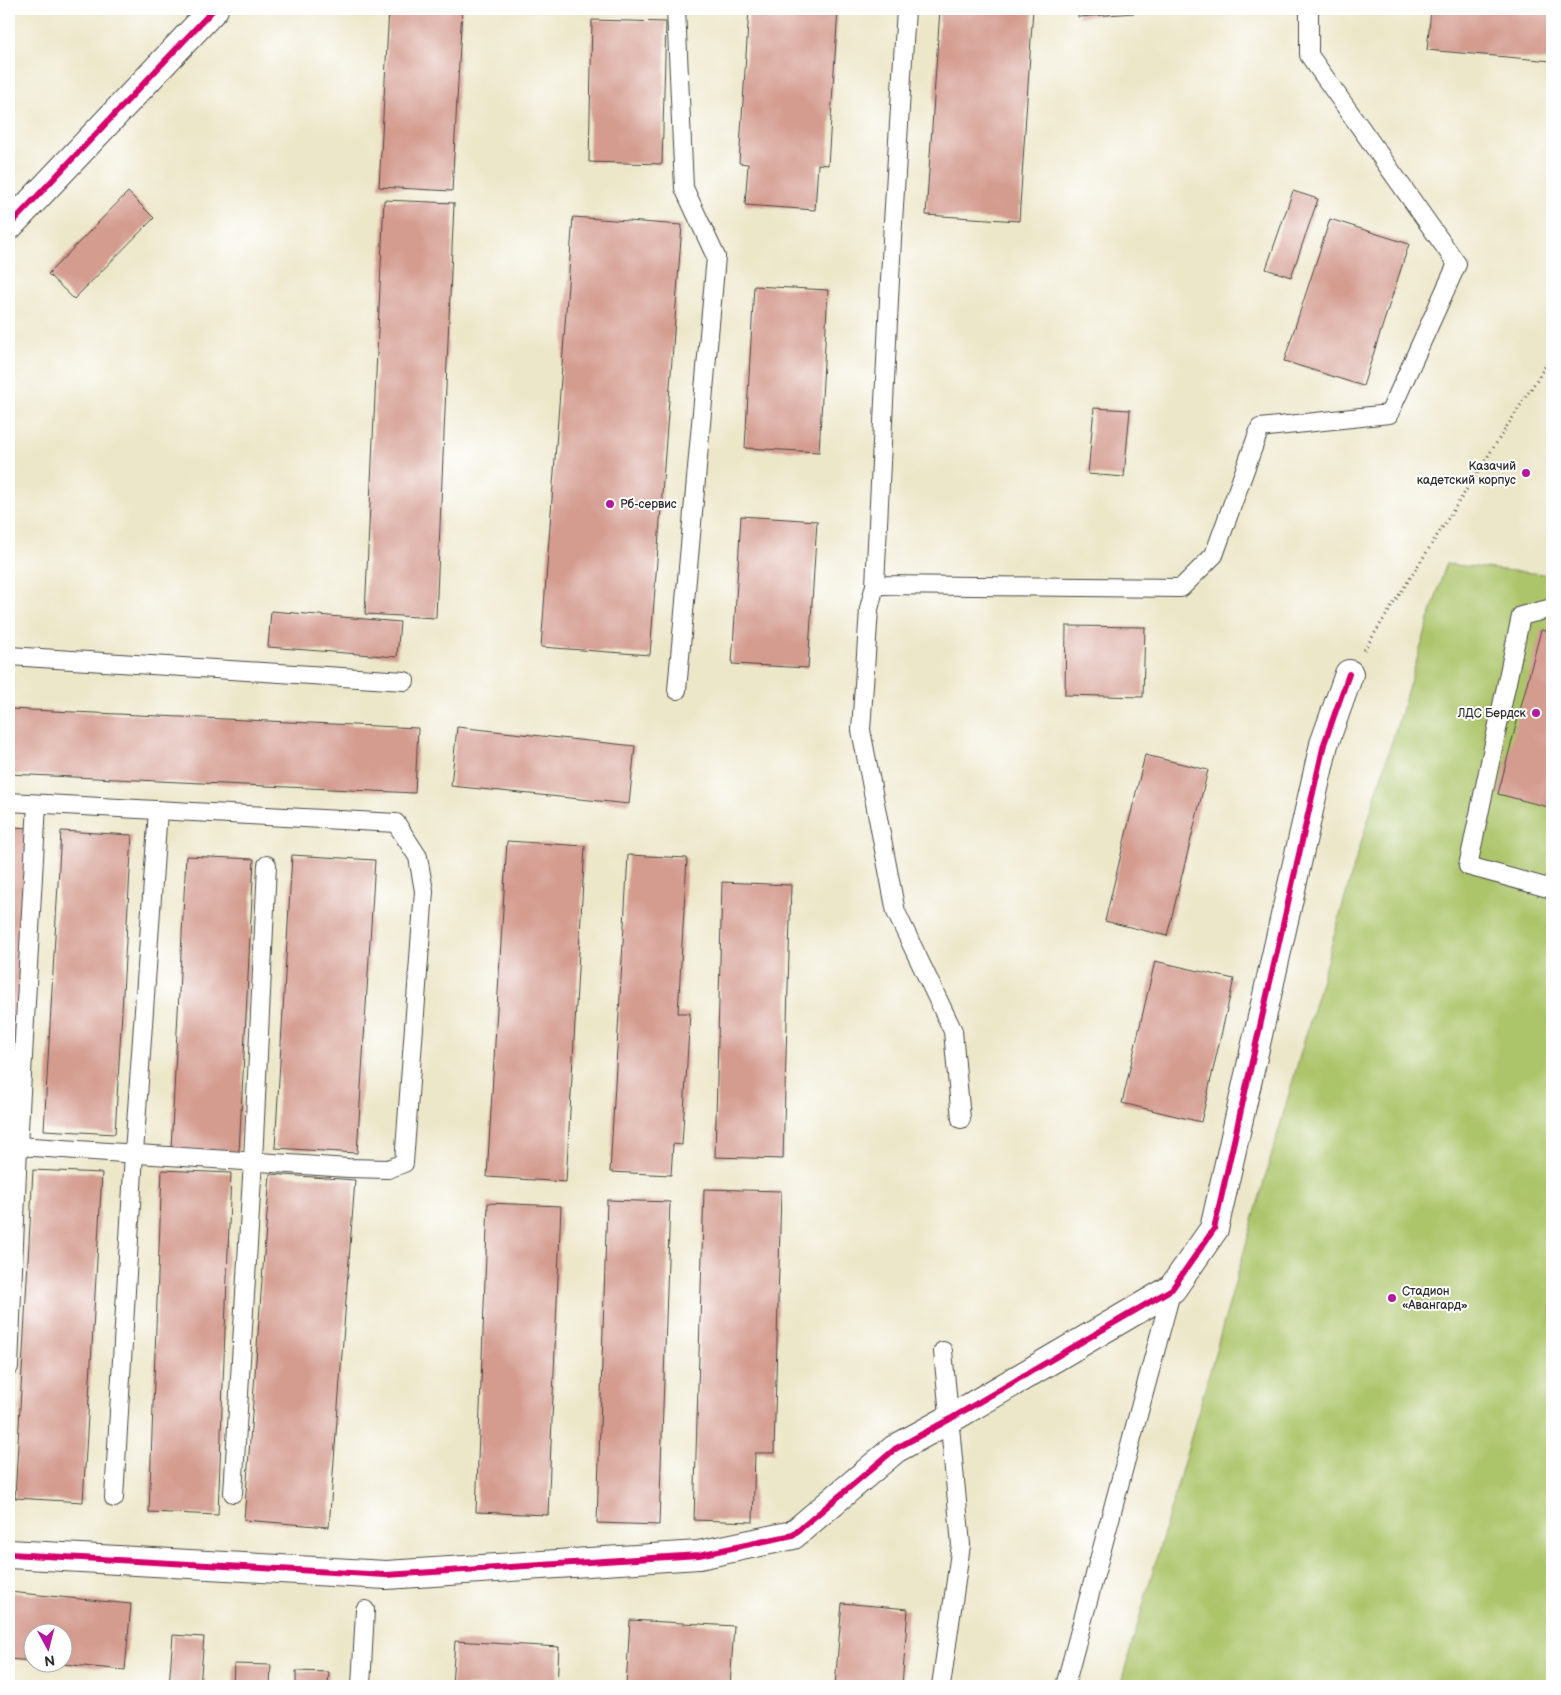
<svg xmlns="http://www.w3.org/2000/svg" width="1561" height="1695" font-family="'Balsamiq Sans',sans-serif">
<rect width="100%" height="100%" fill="#fff"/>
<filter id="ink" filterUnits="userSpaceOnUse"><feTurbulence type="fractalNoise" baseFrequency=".02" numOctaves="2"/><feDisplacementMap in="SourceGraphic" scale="10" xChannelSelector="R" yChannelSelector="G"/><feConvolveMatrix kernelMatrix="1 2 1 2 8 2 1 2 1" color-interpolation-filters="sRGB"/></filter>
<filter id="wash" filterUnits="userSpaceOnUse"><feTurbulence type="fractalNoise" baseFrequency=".0096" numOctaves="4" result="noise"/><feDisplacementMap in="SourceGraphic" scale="20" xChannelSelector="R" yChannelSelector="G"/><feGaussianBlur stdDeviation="1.12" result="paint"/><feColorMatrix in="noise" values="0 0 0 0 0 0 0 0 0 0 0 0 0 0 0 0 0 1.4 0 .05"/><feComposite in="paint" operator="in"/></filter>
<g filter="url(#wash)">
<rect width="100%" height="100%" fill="#ede7ca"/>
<polygon fill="#adc56a" stroke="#6c784a" points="1446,564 1552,575 1552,1686 1120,1686 1354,866"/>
<g id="blocks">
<g fill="#d49b8f">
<polygon points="389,9 462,9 452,191 379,187"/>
<polygon points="749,9 838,9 828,165 818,164 815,210 745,205 748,164 739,163"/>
<polygon points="940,9 1033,9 1019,221 926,215"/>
<polygon points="1078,9 1135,9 1135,13 1078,17"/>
<polygon points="1431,9 1552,9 1552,61 1427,50"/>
<polygon points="592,20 666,22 662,164 589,162"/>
<polygon points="1293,191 1318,199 1291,277 1266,269"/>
<polygon points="128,192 154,218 74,299 48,274"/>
<polygon points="384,200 454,203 436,618 365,614"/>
<polygon points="573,217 682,225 650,655 541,647"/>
<polygon points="1330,219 1409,244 1363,386 1284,361"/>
<polygon points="754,286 828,290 819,452 745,448"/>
<polygon points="1094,408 1130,410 1124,477 1088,474"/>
<polygon points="741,516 817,521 808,668 732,664"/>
<polygon points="271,611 400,622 397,657 268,647"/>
<polygon points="1066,626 1145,627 1143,697 1065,695"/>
<polygon points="1541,630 1552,632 1552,808 1498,794"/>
<polygon points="9,709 418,728 415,793 9,774"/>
<polygon points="457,727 635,746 629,804 451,786"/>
<polygon points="1145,755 1208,770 1167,936 1105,921"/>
<polygon points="9,827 33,828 13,1136 9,1135"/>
<polygon points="61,831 132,835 115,1134 44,1130"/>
<polygon points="507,841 585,846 566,1182 487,1177"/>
<polygon points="292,855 375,860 357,1153 275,1148"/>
<polygon points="628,855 687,858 678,1013 690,1013 682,1145 673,1144 671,1175 610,1172"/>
<polygon points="186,856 254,859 239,1152 171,1149"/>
<polygon points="722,882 791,885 783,1159 715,1157"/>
<polygon points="1155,961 1234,979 1201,1122 1122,1103"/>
<polygon points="33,1170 102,1173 83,1502 15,1498"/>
<polygon points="162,1170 231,1173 218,1515 149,1512"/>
<polygon points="270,1174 355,1180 329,1527 244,1520"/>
<polygon points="704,1189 781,1191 774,1453 755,1453 753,1522 694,1520"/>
<polygon points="607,1200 670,1202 659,1525 597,1523"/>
<polygon points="488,1203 561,1206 548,1515 476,1512"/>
<polygon points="9,1592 131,1604 125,1670 62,1664 62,1632 32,1632 32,1661 9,1659"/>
<polygon points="842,1603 908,1609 902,1686 835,1686"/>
<polygon points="630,1620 734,1626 730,1686 626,1686"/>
<polygon points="173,1635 204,1637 200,1686 169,1686"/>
<polygon points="455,1641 559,1647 557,1686 452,1686"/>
<polygon points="234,1664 271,1665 270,1686 233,1686"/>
<polygon points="296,1671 329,1672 328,1686 296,1686"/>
</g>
</g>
</g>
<g filter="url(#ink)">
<use href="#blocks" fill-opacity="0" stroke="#484743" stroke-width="1"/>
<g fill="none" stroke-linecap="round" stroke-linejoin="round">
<g stroke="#484743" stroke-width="20">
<g id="lane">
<polyline points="676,9 684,188 716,257 677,690"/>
<polyline points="906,9 892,239 875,585 1181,588 1214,555 1260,428 1389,414 1457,264 1309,55 1309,9"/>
<polyline points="875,585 869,609 861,730 896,912 953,1031 961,1119"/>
<polyline points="1552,608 1521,616 1468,866 1552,889"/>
<polyline points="9,656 405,681"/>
<polyline points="9,802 396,823 418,857 424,891 404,1163 388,1169 348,1168 18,1146"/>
<polyline points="9,1367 18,1146 37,804"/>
<polyline points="233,1493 253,1161 267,865"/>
<polyline points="114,1498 134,1153 158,810"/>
<polyline points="361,1686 365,1610"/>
<polyline points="941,1686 961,1545 943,1351"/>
<polyline points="1065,1686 1172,1289"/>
</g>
</g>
<g stroke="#484743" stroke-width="30">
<g id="street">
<polyline points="9,226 214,9"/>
<polyline points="9,1554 386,1575 699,1555 793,1535 895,1449 950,1419 1172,1289 1214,1229 1324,744 1349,674"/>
</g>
</g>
<polyline stroke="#484743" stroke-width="3" stroke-dasharray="1 4" stroke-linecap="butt" points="1364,650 1552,356"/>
<use href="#lane" stroke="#fff" stroke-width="18"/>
<use href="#street" stroke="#fff" stroke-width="28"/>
<g stroke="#fff" stroke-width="9">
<g id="cycleway">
<polyline points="9,226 214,9"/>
<polyline points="9,1554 386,1575 699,1555 793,1535 895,1449 950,1419 1172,1289 1214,1229 1324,744 1349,674"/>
</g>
</g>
<use href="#cycleway" stroke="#d6006c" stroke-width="6"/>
</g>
</g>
<g fill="#b5179e" stroke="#fff" stroke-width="2">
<circle cx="1526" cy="473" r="5"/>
<circle cx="610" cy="504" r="5"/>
<circle cx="1536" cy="713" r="5"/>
<circle cx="1392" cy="1298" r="5"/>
</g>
<g text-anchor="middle" stroke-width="4" stroke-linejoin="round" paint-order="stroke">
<g font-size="12" fill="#2b2b2b" stroke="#fff" text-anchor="end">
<text x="1516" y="470">Казачий<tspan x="1516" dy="14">кадетский корпус</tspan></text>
<text x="620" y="508" text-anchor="start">Рб-сервис</text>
<text x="1526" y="717">ЛДС Бердск</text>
<text x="1402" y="1295" text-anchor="start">Стадион<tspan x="1402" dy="14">«Авангард»</tspan></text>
</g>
</g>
<rect width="1561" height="1695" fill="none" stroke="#fff" stroke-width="30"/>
<g transform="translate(48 1648) rotate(173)"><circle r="24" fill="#ffffff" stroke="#aaaaaa"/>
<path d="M0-4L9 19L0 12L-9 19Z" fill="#b5179e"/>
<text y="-8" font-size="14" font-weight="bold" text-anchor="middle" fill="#2b2b2b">N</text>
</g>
</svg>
